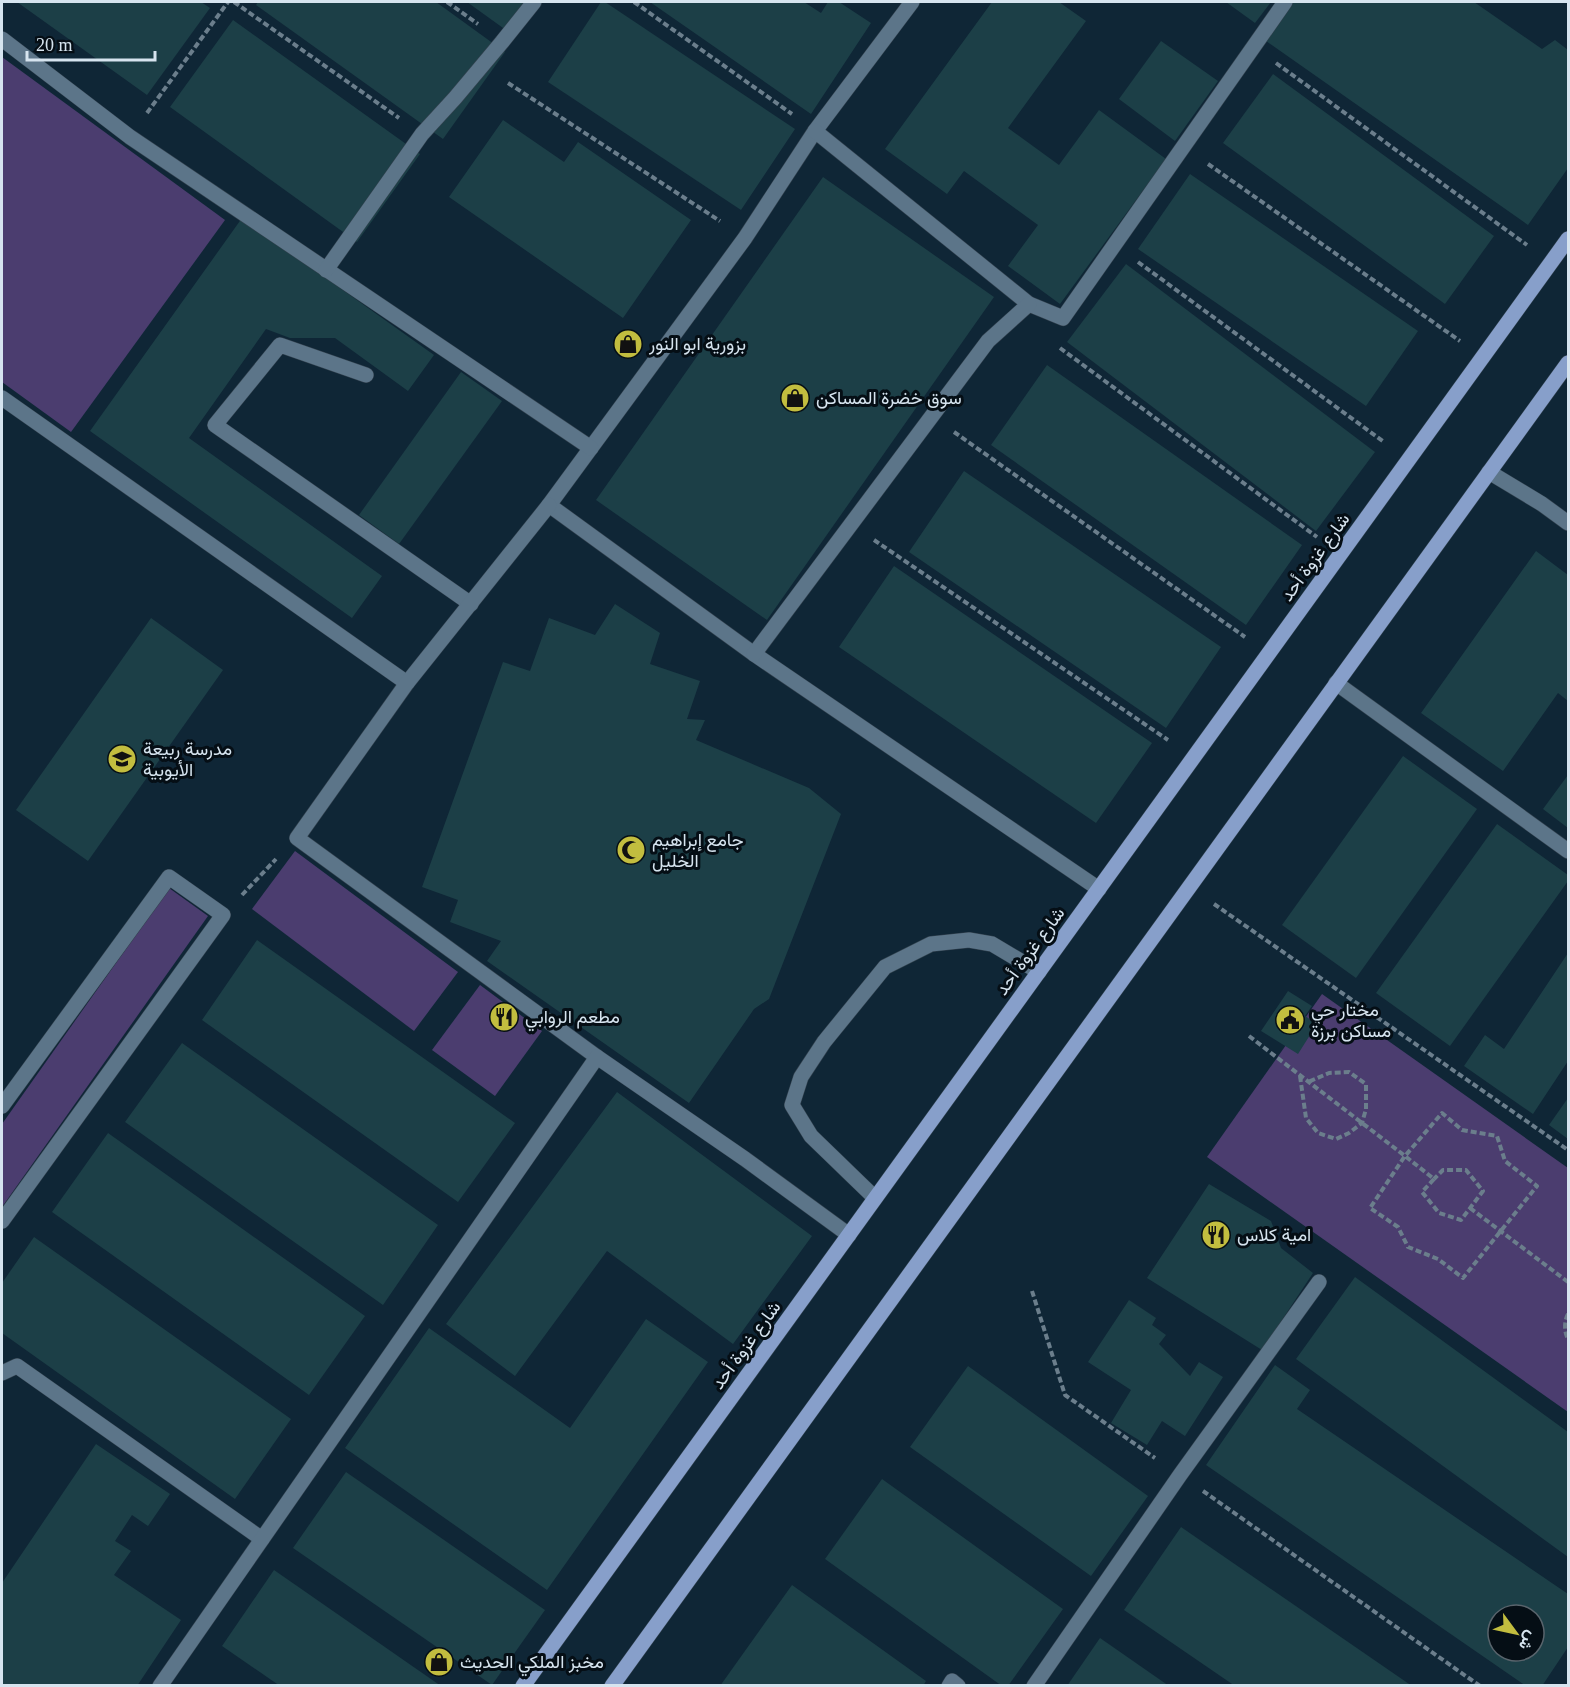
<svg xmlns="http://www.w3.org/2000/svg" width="1570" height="1687" font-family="'Times New Roman',Vazirmatn,serif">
<rect width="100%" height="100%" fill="#0f2636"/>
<g fill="#4b3d6f">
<polygon points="2,57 225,220 71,432 2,382"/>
<polygon points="295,851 458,972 414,1031 252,909"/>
<polygon points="169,888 208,916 2,1207 2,1124"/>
<polygon points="480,985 542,1031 495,1096 432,1050"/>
<polygon points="1322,994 1568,1168 1568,1412 1207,1157"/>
</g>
<g fill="#1c3f47" fill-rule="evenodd">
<polygon points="17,2 201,2 210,8 147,95"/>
<polygon points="258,2 436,2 505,52 443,139 256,5"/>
<polygon points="467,2 539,2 514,36"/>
<polygon points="601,2 605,2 795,129 741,210 548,82"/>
<polygon points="650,2 804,2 821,13 828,2 839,2 871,23 811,114"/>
<polygon points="992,2 1059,2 1086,21 1008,128 1059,165 1099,110 1166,159 1060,304 1008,266 1038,225 964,171 947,194 885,149"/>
<polygon points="1226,2 1271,2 1255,23"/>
<polygon points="1293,2 1474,2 1542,49 1555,40 1568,50 1568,168 1528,225 1266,41"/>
<polygon points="233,20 420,154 357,242 170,107"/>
<polygon points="1161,41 1218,81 1175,141 1119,99"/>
<polygon points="1273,74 1494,236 1445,304 1223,143"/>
<polygon points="503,120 564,162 578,142 691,220 623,318 449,197"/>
<polygon points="1190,174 1418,331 1366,406 1138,249"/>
<polygon points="823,177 994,297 767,620 596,500"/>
<polygon points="242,218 434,355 408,391 335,338 290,338 266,329 189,438 382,576 352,618 90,431"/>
<polygon points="1126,264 1375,452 1316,531 1067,342"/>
<polygon points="1047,365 1302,545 1246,625 991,445"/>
<polygon points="461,372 502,401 399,544 359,515"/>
<polygon points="964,471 1221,647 1166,728 909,552"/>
<polygon points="1536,551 1568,575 1568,701 1558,693 1503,771 1421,713"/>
<polygon points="894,566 1152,743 1096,823 839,647"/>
<polygon points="615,604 660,633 650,664 700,681 687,719 705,720 696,740 809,788 841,814 769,999 754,1009 689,1103 487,961 501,941 450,922 458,900 422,887 503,662 530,671 549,618 595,635"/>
<polygon points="151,618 223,670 88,861 16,810"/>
<polygon points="1403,756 1477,809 1356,978 1282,925"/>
<polygon points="1568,775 1568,828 1543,809"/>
<polygon points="1497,824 1568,875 1568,881 1450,1046 1376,993"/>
<polygon points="257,940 515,1123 458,1202 202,1020"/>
<polygon points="1568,953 1568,1061 1533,1114 1464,1066 1485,1035 1504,1049"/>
<polygon points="1288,991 1312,1006 1305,1016 1317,1024 1298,1054 1261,1031"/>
<polygon points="182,1043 438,1225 383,1305 125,1122"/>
<polygon points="617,1092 812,1236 733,1344 607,1251 515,1376 446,1324"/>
<polygon points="1568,1098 1568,1139 1549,1125"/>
<polygon points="108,1133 365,1316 309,1395 52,1212"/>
<polygon points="1209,1184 1271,1221 1281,1248 1313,1273 1262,1350 1147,1278"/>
<polygon points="34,1237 291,1419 235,1499 2,1333 2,1283"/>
<polygon points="1355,1277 1568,1432 1568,1557 1296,1359"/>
<polygon points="1129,1300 1156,1318 1152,1325 1166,1335 1159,1344 1190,1376 1199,1362 1223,1377 1185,1436 1162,1421 1147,1445 1111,1423 1131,1390 1088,1362"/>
<polygon points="646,1319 708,1362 547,1590 345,1448 429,1328 570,1428"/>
<path d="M1275 1365 1310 1390 1297 1409 1568 1594V1647L1542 1686H1526L1206 1465ZM1498 1615H1534V1651H1498Z"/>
<polygon points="968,1366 1148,1496 1091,1576 910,1447"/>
<polygon points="96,1444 170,1494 148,1526 132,1515 115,1541 131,1551 114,1575 181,1620 137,1686 2,1686 2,1583"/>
<polygon points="346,1472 545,1610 492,1685 293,1548"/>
<polygon points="882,1479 1063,1609 1008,1686 1002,1686 825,1559"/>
<polygon points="1181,1527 1412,1686 1235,1686 1124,1610"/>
<polygon points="274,1570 441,1686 280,1686 222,1646"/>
<polygon points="792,1585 926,1681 923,1686 720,1686"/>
<polygon points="1100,1638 1169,1686 1067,1686"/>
</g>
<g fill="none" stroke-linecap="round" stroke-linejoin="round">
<g stroke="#33424f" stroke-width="16">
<g id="service">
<polyline points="2,1106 169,877 223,915 2,1221"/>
<polyline points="875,1198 811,1136 792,1105 801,1077 824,1042 885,967 931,944 969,940 992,944 1039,972"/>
</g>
</g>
<g stroke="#33424f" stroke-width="16">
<g id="minor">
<polyline points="912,2 815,131 745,238 549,505 754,654 1099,889"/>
<polyline points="2,39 130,137 591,448"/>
<polyline points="815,131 1029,304 1063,318 1285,2"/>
<polyline points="326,270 422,134 455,98 502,42 534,2"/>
<polyline points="366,375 280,345 215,425 471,604"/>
<polyline points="2,398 407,683"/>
<polyline points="1489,472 1542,504 1568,523"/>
<polyline points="549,505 407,683 297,838 597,1057"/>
<polyline points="754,654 988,341 1029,304"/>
<polyline points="1336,683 1568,851"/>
<polyline points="2,1373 17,1366 262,1539"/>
<polyline points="160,1686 597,1057 745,1159 849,1235"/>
<polyline points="949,1686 952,1681 958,1686"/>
<polyline points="1034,1686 1180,1475 1319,1282"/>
</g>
</g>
<g stroke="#33424f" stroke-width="16">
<g id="primary">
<polyline points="523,1686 1568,239"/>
<polyline points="612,1686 1568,363"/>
</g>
</g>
<g stroke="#6b7e8c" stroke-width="4" stroke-dasharray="6 3" stroke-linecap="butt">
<polyline points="234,2 399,118"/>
<polyline points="447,2 478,24"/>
<polyline points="634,2 792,114"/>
<polyline points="1276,63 1527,245"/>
<polyline points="508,83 720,221"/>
<polyline points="147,113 228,2"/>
<polyline points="1208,164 1460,341"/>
<polyline points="1138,262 1384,442"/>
<polyline points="1060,348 1317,537"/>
<polyline points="954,432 1245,637"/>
<polyline points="874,540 1168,740"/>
<polyline points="242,895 276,859"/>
<polyline points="1214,904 1568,1150"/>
<polyline points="1249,1036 1405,1156 1370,1208 1398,1227 1408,1247 1438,1259 1463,1278 1537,1186 1505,1161 1497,1136 1462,1130 1442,1113 1405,1156 1434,1179 1422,1192 1439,1213 1461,1220 1483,1191 1466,1170 1443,1170 1434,1179"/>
<polyline points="1300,1076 1306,1118 1318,1133 1336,1139 1349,1133 1362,1123 1366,1109 1366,1084 1349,1072 1329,1073 1308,1082"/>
<polyline points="1470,1208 1568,1282"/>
<polyline points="1032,1291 1065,1395 1155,1458"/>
<path d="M1568 1314C1564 1322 1564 1331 1568 1339"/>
<polyline points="1203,1491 1480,1686"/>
</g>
<use href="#service" stroke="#5c7589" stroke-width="15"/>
<use href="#minor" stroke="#5c7589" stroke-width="15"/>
<use href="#primary" stroke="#879fca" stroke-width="15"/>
</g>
<defs>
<g id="shop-disc" transform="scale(1.5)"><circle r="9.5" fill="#c2bd3f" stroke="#050e15"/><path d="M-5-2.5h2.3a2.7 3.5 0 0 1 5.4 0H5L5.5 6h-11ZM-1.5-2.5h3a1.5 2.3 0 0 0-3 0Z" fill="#111"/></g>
<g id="school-disc" transform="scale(1.5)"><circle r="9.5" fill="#c2bd3f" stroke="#050e15"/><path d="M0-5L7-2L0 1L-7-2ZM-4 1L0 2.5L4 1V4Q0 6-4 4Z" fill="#111"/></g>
<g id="mosque-disc" transform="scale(1.5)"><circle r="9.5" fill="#c2bd3f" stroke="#050e15"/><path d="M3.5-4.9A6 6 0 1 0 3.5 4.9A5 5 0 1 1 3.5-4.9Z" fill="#111"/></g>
<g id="restaurant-disc" transform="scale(1.5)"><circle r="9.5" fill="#c2bd3f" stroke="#050e15"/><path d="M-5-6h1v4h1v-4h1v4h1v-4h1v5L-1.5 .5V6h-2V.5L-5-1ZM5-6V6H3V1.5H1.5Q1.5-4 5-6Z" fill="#111"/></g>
<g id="civic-disc" transform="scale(1.5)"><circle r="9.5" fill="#c2bd3f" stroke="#050e15"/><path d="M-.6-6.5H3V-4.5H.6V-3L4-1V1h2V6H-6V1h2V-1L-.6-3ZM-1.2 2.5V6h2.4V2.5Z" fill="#111"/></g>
</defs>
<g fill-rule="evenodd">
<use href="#shop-disc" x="628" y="344"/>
<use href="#shop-disc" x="795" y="398"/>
<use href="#school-disc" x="122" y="759"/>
<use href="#mosque-disc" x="631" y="850"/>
<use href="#restaurant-disc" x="504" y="1017"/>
<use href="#civic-disc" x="1290" y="1020"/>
<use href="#restaurant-disc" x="1216" y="1235"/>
<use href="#shop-disc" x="439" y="1662"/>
</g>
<g text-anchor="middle" stroke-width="6" stroke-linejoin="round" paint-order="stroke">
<g font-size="18" fill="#d6e4ef" stroke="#050e15" text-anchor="start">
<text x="649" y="350">بزورية ابو النور</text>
<text x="816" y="404">سوق خضرة المساكن</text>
<text x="143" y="755">مدرسة ربيعة<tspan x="143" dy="21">الأيوبية</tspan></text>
<text x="652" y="846">جامع إبراهيم<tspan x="652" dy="21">الخليل</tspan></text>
<text x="1311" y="1016">مختار حي<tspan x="1311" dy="21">مساكن برزة</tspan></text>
<text x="525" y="1023">مطعم الروابي</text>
<text x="1237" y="1241">امية كلاس</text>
<text x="460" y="1668">مخبز الملكي الحديث</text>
</g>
<g font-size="18" fill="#d6e4ef" stroke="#050e15">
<text transform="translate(1315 557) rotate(-54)" y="6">شارع غزوة أحد</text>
<text transform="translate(1030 951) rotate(-54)" y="6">شارع غزوة أحد</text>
<text transform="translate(746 1345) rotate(-54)" y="6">شارع غزوة أحد</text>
</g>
</g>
<rect width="1570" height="1687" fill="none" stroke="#d6e4ef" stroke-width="6"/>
<g transform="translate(1516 1633) rotate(123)"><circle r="28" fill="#050e15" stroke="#59646c" stroke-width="1.5"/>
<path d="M0-4.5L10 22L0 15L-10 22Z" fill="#c2bd3f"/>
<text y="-9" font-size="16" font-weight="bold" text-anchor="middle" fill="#d6e4ef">ش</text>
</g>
<path d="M27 51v9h128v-9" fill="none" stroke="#d6e4ef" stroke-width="3"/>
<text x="36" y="51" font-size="18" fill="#d6e4ef" stroke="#050e15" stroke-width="4.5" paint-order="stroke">20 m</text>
</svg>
